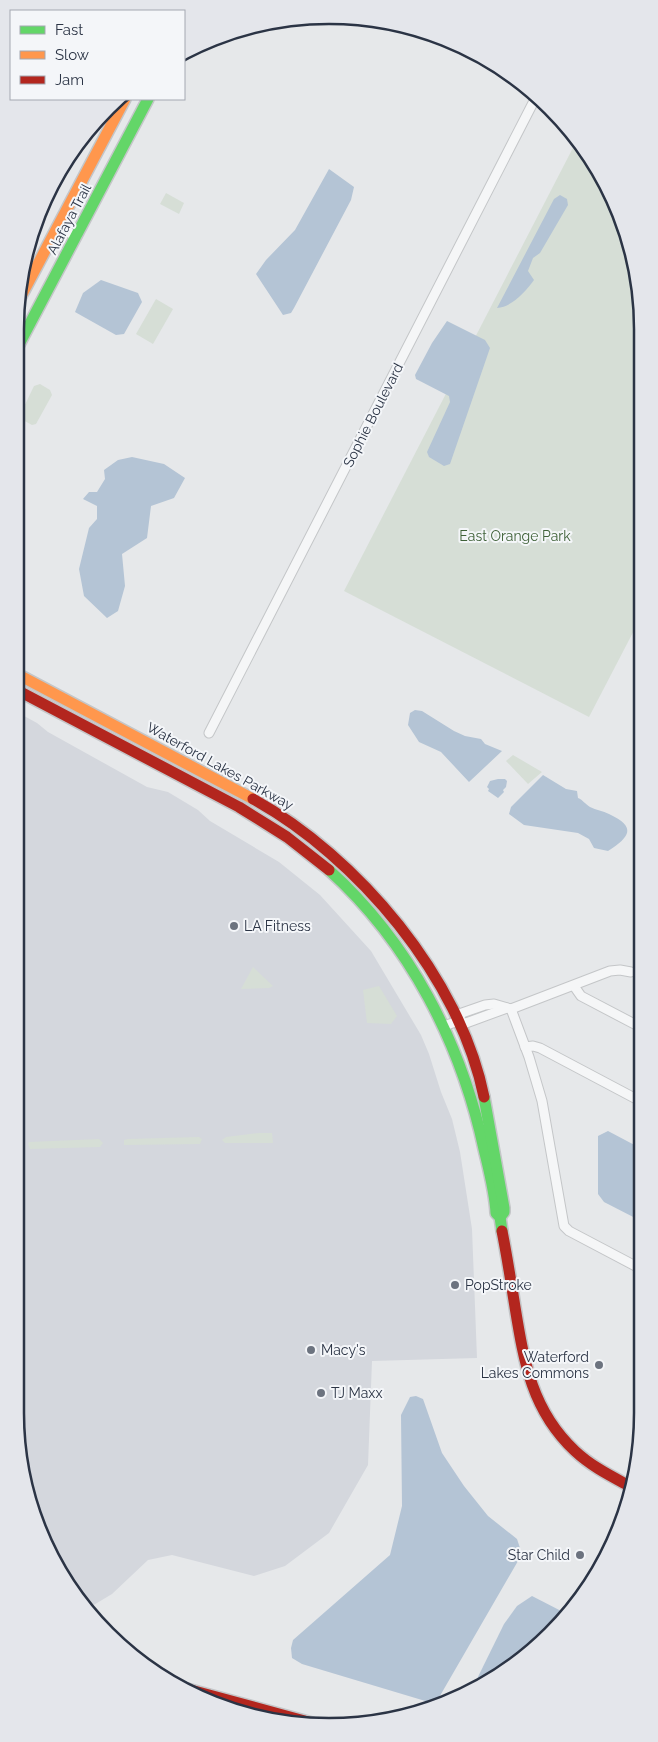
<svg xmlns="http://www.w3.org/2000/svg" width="658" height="1742" font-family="Raleway,sans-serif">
<rect width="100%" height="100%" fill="#e6e8ea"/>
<polygon fill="#d4d7dd" points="15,711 37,723 48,732 147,787 168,792 198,810 210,821 279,862 320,895 371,951 421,1035 429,1054 441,1092 452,1119 460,1152 472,1229 477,1358 372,1361 368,1465 329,1533 285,1566 254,1576 172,1555 148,1560 112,1594 92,1606 83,1604 32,1514 15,1413"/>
<g fill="#d6ded6">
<polygon points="577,140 611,190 640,288 641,617 589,717 344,591"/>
<polygon points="166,193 184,203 179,214 160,204"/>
<polygon points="156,299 173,309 153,344 136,334"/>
<polygon points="40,384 50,390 52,395 36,424 32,425 21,419 20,415 34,386"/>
<polygon points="513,755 542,772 528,784 506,761"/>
<polygon points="253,967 273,986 269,988 241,989"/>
<polygon points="379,986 397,1016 391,1024 367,1023 363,990"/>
<polygon points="259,1133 272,1133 273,1143 225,1143 222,1140 226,1137"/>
<polygon points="199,1137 202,1139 200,1144 124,1145 124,1140 128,1139"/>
<polygon points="99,1139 103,1143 100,1147 30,1149 28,1144 29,1142"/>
</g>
<g fill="#b4c4d5">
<polygon points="329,169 354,187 351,200 294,308 291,313 283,315 256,274 266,260 295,230"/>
<path d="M560 195 567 199 568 205 540 253 533 258 528 271 534 280C525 292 512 307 497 308L554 199Z"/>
<polygon points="101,280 138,293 142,302 124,334 116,335 75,312 83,293"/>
<polygon points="447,321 485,340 490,348 450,464 444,466 429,457 427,452 450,402 449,396 416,379 415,375 432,343"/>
<polygon points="132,457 164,464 185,478 174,498 151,506 147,538 122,554 125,586 118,611 107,618 84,596 79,569 89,528 97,519 97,506 83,499 89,492 97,492 105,479 104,470 118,460"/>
<polygon points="415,710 422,711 454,731 465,736 481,739 485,744 502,751 469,782 441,752 419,742 408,725 410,713"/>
<path d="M543 775 566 789 577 791 578 798C583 800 585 804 590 807 596 810 603 811 609 814 637 827 630 837 608 851L594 848 589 839 578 833 524 825 509 814 511 807Z"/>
<polygon points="498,779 505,779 507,781 506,787 503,790 504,792 498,798 488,791 489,789 487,787 490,781"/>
<polygon points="608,1131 642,1149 643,1222 604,1202 598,1194 598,1136"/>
<polygon points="416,1396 423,1399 442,1453 464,1486 488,1516 517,1539 520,1548 518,1561 437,1701 432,1703 302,1664 292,1658 291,1648 293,1640 390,1555 402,1506 401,1415 410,1397"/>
<polygon points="532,1596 567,1614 503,1674 473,1687 504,1624 517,1606"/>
</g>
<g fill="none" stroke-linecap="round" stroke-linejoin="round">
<g stroke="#c4c6c8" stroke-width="11">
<g id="street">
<polyline points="57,228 77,236"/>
<polyline points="209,733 536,97"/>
<polyline points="574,986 581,996 642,1028"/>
<polyline points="511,1009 529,1057 542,1101 564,1226 569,1231 643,1270"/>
<polyline points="458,1021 466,1023 507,1008"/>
<polyline points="444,1026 458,1021 462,1013 485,1005 494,1004 511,1009 610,971 620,970 631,972"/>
<polyline points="525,1047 533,1046 540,1048 642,1102"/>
</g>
</g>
<g stroke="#c4c6c8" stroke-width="14">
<g id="fast">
<polyline points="15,352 148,99"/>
<path d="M329 870C410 943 461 1043 484 1149 489 1170 495 1192 496 1213L500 1217 502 1231"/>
<polyline points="484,1097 504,1208 504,1212 500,1217"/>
</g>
</g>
<g stroke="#c4c6c8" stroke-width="14">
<g id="slow">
<polyline points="19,300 125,99"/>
<polyline points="15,673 253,799"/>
</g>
</g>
<g stroke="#c4c6c8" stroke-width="14">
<g id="jam">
<polyline points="15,689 239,807 287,837 329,870"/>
<path d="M253 799C358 857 460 978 484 1097"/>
<path d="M502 1231C507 1256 511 1282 515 1307 524 1362 532 1411 575 1451 592 1467 613 1477 633 1488"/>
<polyline points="172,1685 312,1723"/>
</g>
</g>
<use href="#street" stroke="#f5f6f7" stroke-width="9"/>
<use href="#fast" stroke="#63d668" stroke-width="11"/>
<use href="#slow" stroke="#ff974d" stroke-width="11"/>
<use href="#jam" stroke="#b3261e" stroke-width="11"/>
</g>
<g fill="#6c737f" stroke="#f4f6f9" stroke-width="2">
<circle cx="234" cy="926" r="5"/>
<circle cx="455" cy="1285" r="5"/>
<circle cx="311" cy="1350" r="5"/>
<circle cx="599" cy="1365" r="5"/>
<circle cx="321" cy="1393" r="5"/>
<circle cx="580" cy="1555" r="5"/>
</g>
<g text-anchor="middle" stroke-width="4" stroke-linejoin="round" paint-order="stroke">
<g font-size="14" fill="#2b3445" stroke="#f4f6f9">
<text transform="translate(69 219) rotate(-62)" y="5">Alafaya Trail</text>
<text transform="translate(373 415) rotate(-63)" y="5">Sophie Boulevard</text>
<text transform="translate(220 766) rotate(29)" y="5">Waterford Lakes Parkway</text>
</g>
<g font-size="14" fill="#3f6138" stroke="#f4f6f9">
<text x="515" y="541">East Orange Park</text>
</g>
<g font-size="14" fill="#2b3445" stroke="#f4f6f9" text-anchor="start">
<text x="244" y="931">LA Fitness</text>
<text x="465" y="1290">PopStroke</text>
<text x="321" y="1355">Macy's</text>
<text x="589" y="1362" text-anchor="end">Waterford<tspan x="589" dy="16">Lakes Commons</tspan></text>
<text x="331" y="1398">TJ Maxx</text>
<text x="570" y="1560" text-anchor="end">Star Child</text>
</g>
</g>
<path d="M0 0H658V1742H0ZM329 24H329A305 305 0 0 1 634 329V1413A305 305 0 0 1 329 1718H329A305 305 0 0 1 24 1413V329A305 305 0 0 1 329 24Z" fill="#e4e6eb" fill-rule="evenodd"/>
<path fill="none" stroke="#2b3445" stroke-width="2.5" d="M329 24H329A305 305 0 0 1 634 329V1413A305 305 0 0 1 329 1718H329A305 305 0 0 1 24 1413V329A305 305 0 0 1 329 24Z"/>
<rect x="10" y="10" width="175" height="90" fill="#f4f6f9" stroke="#a4a8b1"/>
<rect x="20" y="26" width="25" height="8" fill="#63d668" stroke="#a4a8b1"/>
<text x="55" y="35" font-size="15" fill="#2b3445">Fast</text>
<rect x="20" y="51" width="25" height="8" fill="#ff974d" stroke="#a4a8b1"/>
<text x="55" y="60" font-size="15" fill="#2b3445">Slow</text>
<rect x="20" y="76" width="25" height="8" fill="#b3261e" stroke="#a4a8b1"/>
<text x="55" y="85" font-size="15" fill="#2b3445">Jam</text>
</svg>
